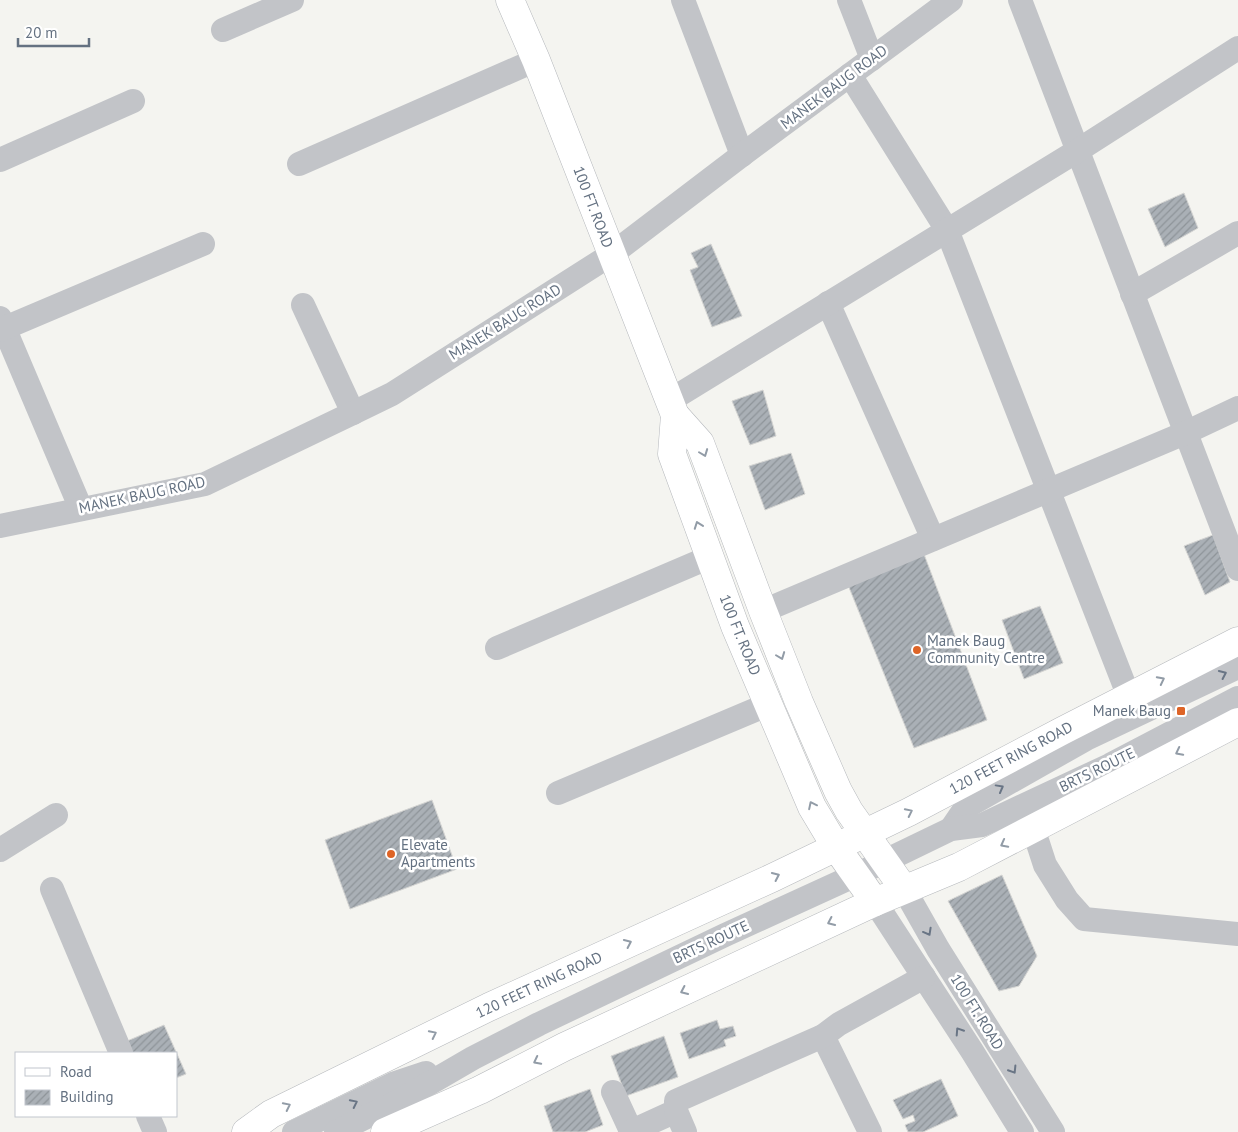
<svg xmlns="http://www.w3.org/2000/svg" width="1238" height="1132" font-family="'PT Sans',sans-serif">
<defs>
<pattern id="building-hatch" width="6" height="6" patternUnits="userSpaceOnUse" patternTransform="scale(1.25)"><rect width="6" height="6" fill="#aab0b6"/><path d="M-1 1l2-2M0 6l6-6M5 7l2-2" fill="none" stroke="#8e9499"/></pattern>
</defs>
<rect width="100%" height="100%" fill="#f4f4f0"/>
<g fill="url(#building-hatch)" stroke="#d5d5d3">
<polygon points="1184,193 1198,228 1165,247 1148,209"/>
<polygon points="711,244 742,316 712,327 690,270 698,267 691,253"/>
<polygon points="763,390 776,436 750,445 732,401"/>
<polygon points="791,453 805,494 765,510 749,466"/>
<polygon points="1213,535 1230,582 1205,595 1184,546"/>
<polygon points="922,549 987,720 914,748 846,580"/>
<polygon points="1040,606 1063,663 1024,679 1002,620"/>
<polygon points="432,800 457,869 350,909 325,840"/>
<polygon points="1002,875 1037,956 1019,986 999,991 948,901"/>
<polygon points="717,1020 720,1029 733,1026 736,1036 724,1040 726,1046 689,1059 680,1033"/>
<polygon points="164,1025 186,1074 176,1078 176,1053 130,1053 125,1042"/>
<polygon points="664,1036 678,1077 626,1096 611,1056"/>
<polygon points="941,1079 958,1116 923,1132 908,1132 905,1125 915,1121 913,1115 903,1119 893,1100"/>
<polygon points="590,1089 603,1125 585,1132 553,1132 544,1106"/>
</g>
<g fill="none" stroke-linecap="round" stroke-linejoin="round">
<g stroke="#b5b8bc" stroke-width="29">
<g id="major">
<polyline points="510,0 536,60 675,415 700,443 763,611 799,702 838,791 849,811 904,889"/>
<polyline points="675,415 672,454 735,626 812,807 836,847 875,902"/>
<polyline points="246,1132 271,1114 489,1007 772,878 909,812 1062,731 1238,641"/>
<polyline points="385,1132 480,1090 564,1047 875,902 959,867 1238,722"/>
</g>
</g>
<g stroke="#c2c4c8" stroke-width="24">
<polyline points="683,0 742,155"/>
<polyline points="849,0 872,59"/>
<polyline points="1020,0 1238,569"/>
<polyline points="223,30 292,0"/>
<polyline points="850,75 947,230 1129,697"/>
<polyline points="0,160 133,101"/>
<polyline points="299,164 536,60"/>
<polyline points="1132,294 1238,233"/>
<polyline points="828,303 933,539"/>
<polyline points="303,305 353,413"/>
<polyline points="0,318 81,509"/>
<polyline points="0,330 203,244"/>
<polyline points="669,401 1077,151 1238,48"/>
<polyline points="0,526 205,484 353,413 392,394 612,254 742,155 951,0"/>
<polyline points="763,611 1185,433 1238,408"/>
<polyline points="497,648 710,557"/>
<polyline points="558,793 769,704"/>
<polyline points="1033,828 1045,865 1067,900 1084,919 1238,934"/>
<polyline points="951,829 966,807 1086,739 1238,667"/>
<polyline points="0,850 56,815"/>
<polyline points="52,889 121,1053"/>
<polyline points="904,889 938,949 1053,1132"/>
<polyline points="875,902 972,1051 1022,1132"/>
<polyline points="823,1036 870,1132"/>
<polyline points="613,1092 631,1131"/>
<polyline points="148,1116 155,1132"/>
<polyline points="294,1132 393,1084 426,1073"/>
<polyline points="336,1132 399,1101 473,1058 539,1024 725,935 856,875 951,829 982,825 1110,765 1238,698"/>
<polyline points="630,1132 676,1111"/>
<polyline points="685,1132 676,1111 676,1101 823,1036 839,1024 924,977"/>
</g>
<use href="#major" stroke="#fff" stroke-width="28"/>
</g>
<defs><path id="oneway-chevron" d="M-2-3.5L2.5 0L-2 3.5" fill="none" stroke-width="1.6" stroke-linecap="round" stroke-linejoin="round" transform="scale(1.25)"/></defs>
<g stroke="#929ca7">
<use href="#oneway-chevron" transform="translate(704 453) rotate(69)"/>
<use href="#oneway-chevron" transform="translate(698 525) rotate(-110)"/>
<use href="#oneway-chevron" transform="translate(781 656) rotate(69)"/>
<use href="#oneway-chevron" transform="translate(1161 680) rotate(-27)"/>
<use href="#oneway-chevron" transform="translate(1179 752) rotate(153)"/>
<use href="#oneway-chevron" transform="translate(812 805) rotate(-116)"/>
<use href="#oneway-chevron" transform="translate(909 812) rotate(-26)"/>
<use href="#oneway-chevron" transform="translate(1004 844) rotate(152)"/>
<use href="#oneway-chevron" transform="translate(776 876) rotate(-25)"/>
<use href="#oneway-chevron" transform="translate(831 922) rotate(155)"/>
<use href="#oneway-chevron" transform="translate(628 943) rotate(-25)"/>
<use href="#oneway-chevron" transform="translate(684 991) rotate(155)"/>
<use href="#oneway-chevron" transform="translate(433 1034) rotate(-26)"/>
<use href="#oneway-chevron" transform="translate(537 1061) rotate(153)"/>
<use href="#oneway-chevron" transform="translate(287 1106) rotate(-26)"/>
</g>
<g stroke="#697585">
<use href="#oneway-chevron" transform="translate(1223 674) rotate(-25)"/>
<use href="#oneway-chevron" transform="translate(1000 788) rotate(-29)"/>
<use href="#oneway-chevron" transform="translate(928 932) rotate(61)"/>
<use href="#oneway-chevron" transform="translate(959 1031) rotate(-123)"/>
<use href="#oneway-chevron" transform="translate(1013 1070) rotate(58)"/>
<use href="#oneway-chevron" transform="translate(354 1103) rotate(-26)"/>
</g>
<g fill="#de6426" stroke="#fff" stroke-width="2">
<circle cx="917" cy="650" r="5"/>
<rect x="1176" y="706" width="10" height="10" rx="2.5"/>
<circle cx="391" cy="854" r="5"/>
</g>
<g text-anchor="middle" stroke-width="5" stroke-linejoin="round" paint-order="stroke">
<g font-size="15" fill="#647181" stroke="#fff">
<text transform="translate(834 87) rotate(-37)" y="5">MANEK BAUG ROAD</text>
<text transform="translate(593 207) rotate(69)" y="5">100 FT. ROAD</text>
<text transform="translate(505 322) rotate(-32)" y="5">MANEK BAUG ROAD</text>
<text transform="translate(142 495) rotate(-12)" y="5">MANEK BAUG ROAD</text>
<text transform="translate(740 635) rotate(68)" y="5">100 FT. ROAD</text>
<text transform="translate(1011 758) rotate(-28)" y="5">120 FEET RING ROAD</text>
<text transform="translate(1097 770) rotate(-26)" y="5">BRTS ROUTE</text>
<text transform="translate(711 942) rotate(-25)" y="5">BRTS ROUTE</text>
<text transform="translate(539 985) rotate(-25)" y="5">120 FEET RING ROAD</text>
<text transform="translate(977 1012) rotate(58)" y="5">100 FT. ROAD</text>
</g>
<g font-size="15" fill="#647181" stroke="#fff" text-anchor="start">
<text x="927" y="646">Manek Baug<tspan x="927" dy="17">Community Centre</tspan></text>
<text x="1171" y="716" text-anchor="end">Manek Baug</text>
<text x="401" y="850">Elevate<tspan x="401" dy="17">Apartments</tspan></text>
</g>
</g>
<rect x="15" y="1052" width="162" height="65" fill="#ffffff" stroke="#c1c6cd"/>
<rect x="25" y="1068" width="25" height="8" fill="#ffffff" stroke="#c1c6cd"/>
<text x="60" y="1077" font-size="15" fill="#647181">Road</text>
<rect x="25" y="1090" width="25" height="15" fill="url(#building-hatch)" stroke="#c1c6cd"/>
<text x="60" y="1102" font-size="15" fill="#647181">Building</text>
<path d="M18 38v8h71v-8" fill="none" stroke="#647181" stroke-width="2.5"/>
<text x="25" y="38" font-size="15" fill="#647181" stroke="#ffffff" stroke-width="4" paint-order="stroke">20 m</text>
</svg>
